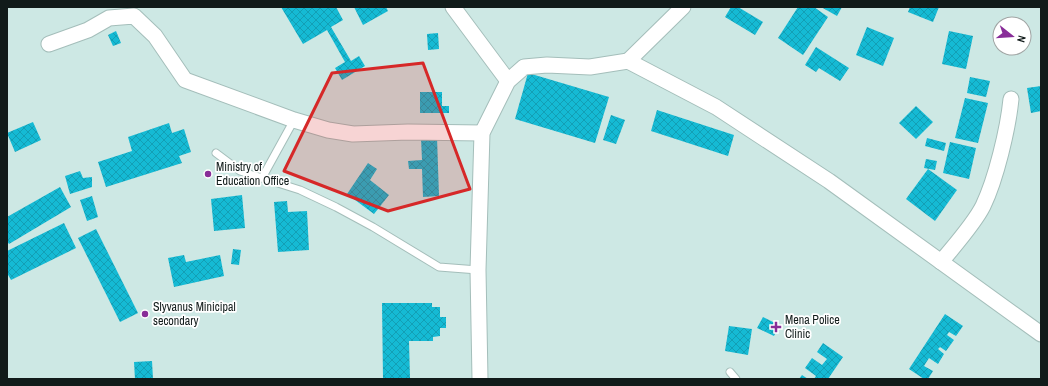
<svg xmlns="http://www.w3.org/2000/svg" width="1048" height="386" font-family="'Archivo Narrow',sans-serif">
<defs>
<pattern id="building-cross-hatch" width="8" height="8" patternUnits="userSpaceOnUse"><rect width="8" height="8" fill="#15bad4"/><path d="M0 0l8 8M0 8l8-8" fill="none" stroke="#139fb5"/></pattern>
</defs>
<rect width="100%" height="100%" fill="#cde8e4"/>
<g fill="url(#building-cross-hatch)">
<polygon points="281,7 336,7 343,20 331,27 351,61 359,56 365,66 342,80 335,68 345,62 327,30 303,44"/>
<polygon points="354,7 386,7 388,11 363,25"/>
<polygon points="731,7 738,7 763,22 755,35 725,17"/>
<polygon points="798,7 814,7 828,17 803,55 778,38"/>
<polygon points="821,7 842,7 837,16"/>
<polygon points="910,7 939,7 933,22 908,12"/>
<polygon points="867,27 894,38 883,66 856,55"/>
<polygon points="116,31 121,43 113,46 108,35"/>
<polygon points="949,31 973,36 966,69 942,64"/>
<polygon points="438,33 439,49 428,50 427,34"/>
<polygon points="816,47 849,68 840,81 819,68 816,72 805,65"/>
<polygon points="528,73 609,97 595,143 515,119"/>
<polygon points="970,77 990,81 986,97 967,93"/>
<polygon points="1041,86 1041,111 1031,113 1027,88"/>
<polygon points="420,92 442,92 442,106 449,106 449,113 420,113"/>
<polygon points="965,98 988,103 978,143 955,138"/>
<polygon points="916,106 933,122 916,139 899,123"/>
<polygon points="657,110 734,135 728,156 651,131"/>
<polygon points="611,115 625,120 616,144 603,140"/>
<polygon points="33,122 41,140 15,152 7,133"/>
<polygon points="169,123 172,133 184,129 191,152 179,156 182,163 106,187 98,162 132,151 128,137"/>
<polygon points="437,137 439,196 423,197 422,169 409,169 408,161 422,160 421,138"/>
<polygon points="927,138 946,143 944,151 925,146"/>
<polygon points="950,142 976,148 969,179 943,173"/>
<polygon points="926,159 937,161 935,170 924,168"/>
<polygon points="368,163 377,169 370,180 389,195 374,214 347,194"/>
<polygon points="928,169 957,190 935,221 906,199"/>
<polygon points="80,171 83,178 92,177 92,187 70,194 65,176"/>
<polygon points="60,187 71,207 9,244 7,241 7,217"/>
<polygon points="242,195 245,228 214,231 211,199"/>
<polygon points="92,196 98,217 87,221 80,200"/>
<polygon points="287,201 288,212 307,211 309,250 278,252 274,202"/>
<polygon points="64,223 76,248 11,280 7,273 7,251"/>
<polygon points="96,229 138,313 120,322 78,238"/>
<polygon points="233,249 241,250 239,265 231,264"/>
<polygon points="184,255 186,262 220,255 224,276 174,287 168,258"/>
<polygon points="382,303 432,303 432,307 440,307 440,317 446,317 446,328 440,328 440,336 433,337 433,341 409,341 410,378 383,379"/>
<polygon points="945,314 963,326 956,336 949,332 947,335 954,340 946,351 940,347 938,349 944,354 938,364 929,358 924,366 933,371 928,379 924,379 909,369"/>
<polygon points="763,317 779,325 774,336 757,328"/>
<polygon points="729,326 752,329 748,355 725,351"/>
<polygon points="823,343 843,357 828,379 814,379 816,376 805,368 812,358 822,365 827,359 817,352"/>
<polygon points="152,361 153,379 135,379 134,362"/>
<polygon points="802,375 808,379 799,379"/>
</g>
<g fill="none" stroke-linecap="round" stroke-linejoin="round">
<g stroke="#a4beba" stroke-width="9">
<g id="service">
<polyline points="216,153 240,171 300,190 336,207 373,227 439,267 478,270"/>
<polyline points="262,178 294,120"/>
<polyline points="730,372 736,379"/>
</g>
</g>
<g stroke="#a4beba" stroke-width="17">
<g id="minor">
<polyline points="453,7 508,81"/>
<polyline points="49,44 88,30 109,18 134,16 155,36 185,80 294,120 328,130 353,134 408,132 482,133"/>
<polyline points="628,61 683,7"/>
<path d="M941 262C954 246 974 224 983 206 996 179 1008 129 1011 99"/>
<polyline points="480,379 478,270 482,133 508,81 524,67 547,65 590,67 628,61 716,107 829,181 1041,334"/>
</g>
</g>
<use href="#service" stroke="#fff" stroke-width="7"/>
<use href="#minor" stroke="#fff" stroke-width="15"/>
</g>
<path fill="#d62828" fill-opacity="0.2" stroke="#d62828" stroke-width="3" stroke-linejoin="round" d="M423 63 470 189 388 211 284 171 332 73Z"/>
<g fill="#882d98" stroke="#fff" stroke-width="1.5">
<circle cx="208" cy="174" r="4"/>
<circle cx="145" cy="314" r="4"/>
<path d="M774 321h4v4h4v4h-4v4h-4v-4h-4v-4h4z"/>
</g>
<g text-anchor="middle" stroke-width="3.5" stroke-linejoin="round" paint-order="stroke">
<g font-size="12" fill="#111b1a" stroke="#fff" text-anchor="start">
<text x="216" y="171">Ministry of<tspan x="216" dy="14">Education Office</tspan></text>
<text x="153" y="311">Slyvanus Minicipal<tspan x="153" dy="14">secondary</tspan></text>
<text x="785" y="324">Mena Police<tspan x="785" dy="14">Clinic</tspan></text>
</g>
</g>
<rect width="1048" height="386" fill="none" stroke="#111b1a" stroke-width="16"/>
<g transform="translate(1012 36) rotate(107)"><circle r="19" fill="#ffffff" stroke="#a0a4a3"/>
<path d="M0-3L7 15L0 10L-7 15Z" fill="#882d98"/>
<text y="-6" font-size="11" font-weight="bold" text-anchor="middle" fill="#111b1a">N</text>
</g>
</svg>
